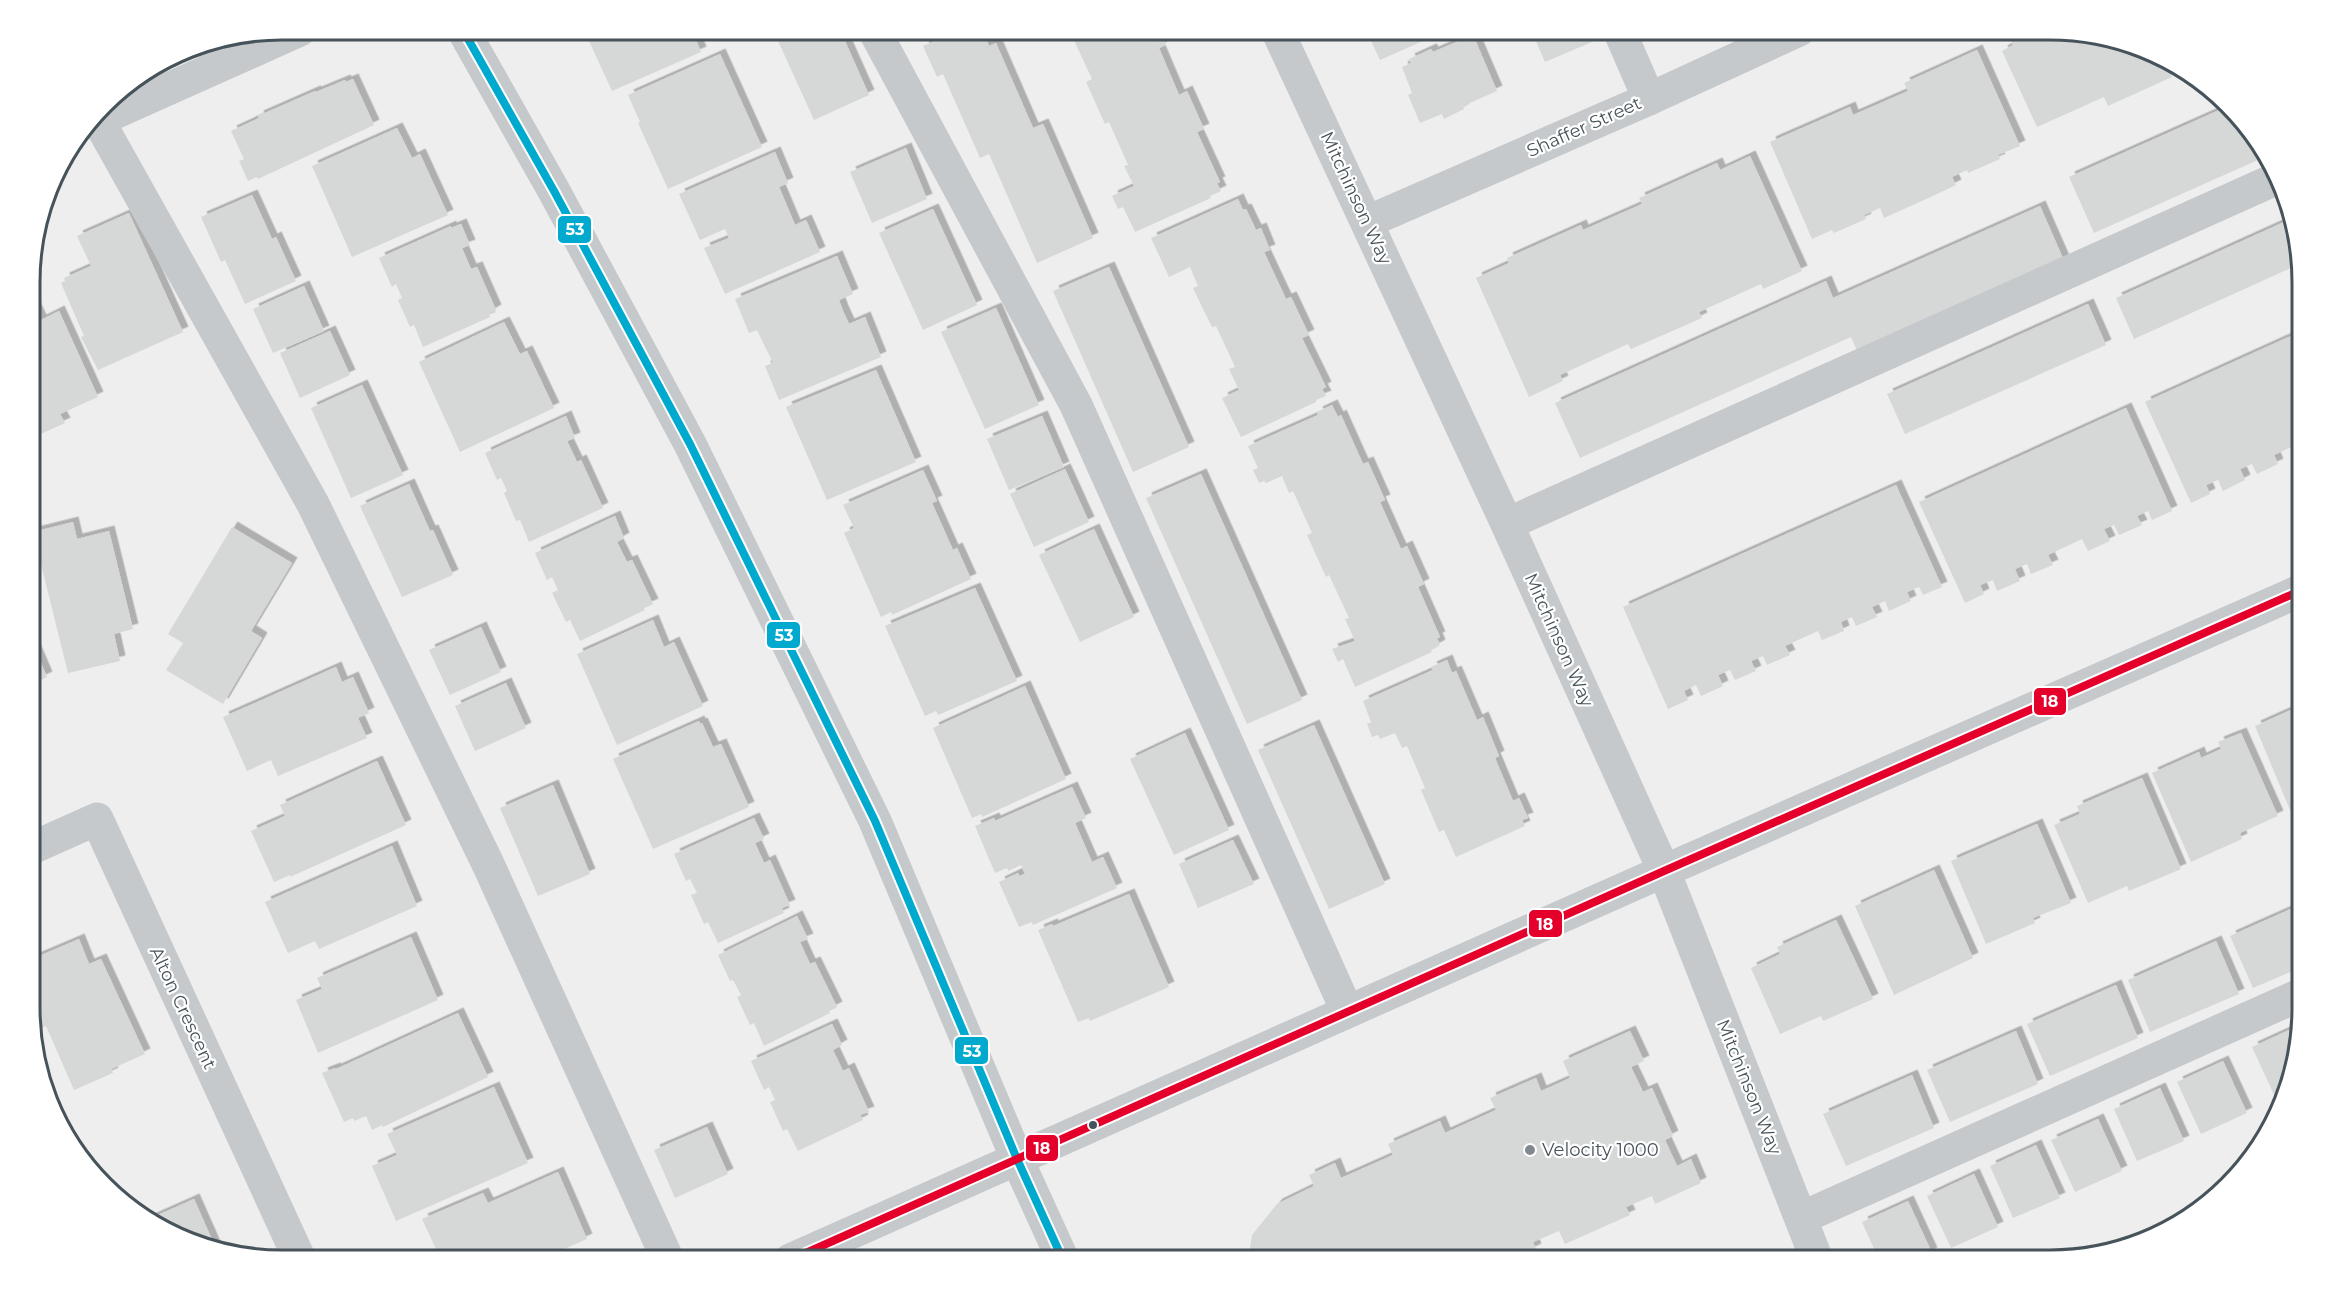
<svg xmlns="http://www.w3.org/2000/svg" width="2333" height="1290" font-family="Montserrat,sans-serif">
<defs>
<filter id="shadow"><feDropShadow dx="5.5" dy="-5.5" stdDeviation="0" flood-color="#0004"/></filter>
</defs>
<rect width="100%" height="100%" fill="#efeeee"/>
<g fill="#d6d7d7" filter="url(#shadow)">
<polygon points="584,30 692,30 701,52 612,91"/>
<polygon points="778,30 840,30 869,95 814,120 774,32"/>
<polygon points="961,30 982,30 989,46 996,43 1033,128 1043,124 1093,238 1037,263 989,154 980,158 943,74 937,77 923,46"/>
<polygon points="1064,30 1160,30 1166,45 1159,48 1179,95 1187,91 1204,129 1197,132 1220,182 1217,183 1221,191 1210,196 1211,198 1135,232 1123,207 1118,209 1112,196 1134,186 1124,166 1128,165 1109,122 1105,124 1086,82 1092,79 1073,38 1069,40"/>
<polygon points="1366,30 1448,30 1380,60"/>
<polygon points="1531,30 1595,30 1599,39 1545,62"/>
<polygon points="2026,30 2051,30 2116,39 2177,64 2168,68 2172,77 2108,106 2104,97 2037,127 2002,51 2013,45 2010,38"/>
<polygon points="1473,35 1497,91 1463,106 1464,109 1444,119 1442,114 1420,123 1408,95 1412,93 1402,67 1411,63 1409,59 1431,49 1433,52"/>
<polygon points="1977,50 2020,146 1998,155 2000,159 1968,173 1967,170 1952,177 1956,185 1935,195 1884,218 1880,208 1864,215 1866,219 1834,233 1832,230 1812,239 1770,142 1850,107 1853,115 1908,91 1904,83"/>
<polygon points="720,54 762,147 668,189 638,123 640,122 628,95"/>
<polygon points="353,79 374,125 258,179 257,177 248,181 239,161 244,159 231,131 259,118 258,116 315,91 316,92 345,80 346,82"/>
<polygon points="2224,108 2261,142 2267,156 2094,233 2069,177"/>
<polygon points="397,128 412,158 420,154 448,215 352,257 312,166"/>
<polygon points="906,148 927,199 872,223 850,172"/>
<polygon points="775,152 788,183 779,187 795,225 806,220 820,252 725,294 704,248 729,238 725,229 700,240 679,194"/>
<polygon points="1750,156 1802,271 1763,289 1761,284 1699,312 1702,318 1631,349 1628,344 1560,375 1563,381 1529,397 1476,278 1509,263 1507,258 1581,225 1583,230 1642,204 1639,198 1717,163 1720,170"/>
<polygon points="252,195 272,239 276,237 296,281 245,304 225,260 221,262 201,217"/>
<polygon points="1238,199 1243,210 1246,209 1256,230 1261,228 1270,250 1264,252 1286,299 1291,297 1309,335 1302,338 1326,387 1322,389 1326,396 1316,400 1316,402 1241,437 1222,398 1239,390 1229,369 1235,367 1216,326 1212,327 1203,309 1193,288 1198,286 1190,267 1169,277 1151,238"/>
<polygon points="2040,206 2065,263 1859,355 1851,337 1580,458 1555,403 1826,281 1833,298"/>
<polygon points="933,209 977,305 923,330 879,233"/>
<polygon points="129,213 183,332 98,370 81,337 84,336 61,283 65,281 64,278 91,266 77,236"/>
<polygon points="2293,218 2302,263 2134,339 2116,298"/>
<polygon points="461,224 470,245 462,248 471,269 477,267 496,310 489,314 490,317 423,347 414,325 410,327 398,300 402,298 396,284 392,287 379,258 451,226 451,228"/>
<polygon points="837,256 853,294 839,300 843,311 849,324 865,317 881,357 779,400 765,366 773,363 757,330 749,333 735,299"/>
<polygon points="1109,267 1189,447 1133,472 1053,291"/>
<polygon points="304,286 324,331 273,353 253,309"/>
<polygon points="32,301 41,320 59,311 98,397 60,414 65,423 32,438"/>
<polygon points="2088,304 2106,345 1905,434 1887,394"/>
<polygon points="996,308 1039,405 985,429 941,332"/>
<polygon points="504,322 520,354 527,351 554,408 460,452 419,362"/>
<polygon points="330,331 350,375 300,398 280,353"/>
<polygon points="2302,331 2302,442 2274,455 2278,464 2257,474 2252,464 2240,469 2245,480 2223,491 2218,480 2206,485 2210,494 2191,503 2145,402"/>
<polygon points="876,370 916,462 827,500 786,407"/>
<polygon points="362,385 403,475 351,498 311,408"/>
<polygon points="1332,405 1338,417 1341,415 1363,464 1368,462 1385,500 1380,502 1401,549 1407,546 1424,584 1418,587 1440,637 1437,638 1440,645 1431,650 1432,652 1355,687 1343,659 1338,662 1332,649 1355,641 1345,619 1349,618 1329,575 1326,577 1307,535 1312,533 1293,491 1289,493 1282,476 1266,483 1264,481 1259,483 1253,470 1258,468 1248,446 1318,415 1317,412"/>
<polygon points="2126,408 2172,511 2152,520 2148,511 2137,516 2142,525 2119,535 2114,525 2104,529 2110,541 2088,551 2082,539 2048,555 2053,565 2031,574 2027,564 2015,569 2020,581 1997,591 1993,580 1980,585 1984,594 1965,603 1919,502"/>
<polygon points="566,416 575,438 567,441 577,462 581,460 603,508 529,542 520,520 516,521 504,493 507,491 501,478 497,480 485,453"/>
<polygon points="1042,416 1064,467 1009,490 987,439"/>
<polygon points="1065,469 1089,522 1034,547 1010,494"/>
<polygon points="923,470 937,501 932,503 953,550 957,548 971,579 892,615 891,612 881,617 844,533 854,528 843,505"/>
<polygon points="1201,474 1302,700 1247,724 1146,498"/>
<polygon points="409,484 430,531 433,530 453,575 402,597 360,506"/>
<polygon points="1896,485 1942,587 1923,595 1919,587 1907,592 1911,601 1889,611 1885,601 1872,607 1877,617 1856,626 1852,617 1841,622 1844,631 1822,640 1818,631 1785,646 1790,655 1767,665 1763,656 1751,661 1756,671 1735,680 1730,670 1718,675 1723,686 1701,696 1696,685 1684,691 1688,700 1668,709 1623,607"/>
<polygon points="615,516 624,538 617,542 627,562 632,560 653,604 644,608 645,610 580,641 570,620 566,622 552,593 558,590 552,577 547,580 535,553"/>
<polygon points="73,522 77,539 109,531 133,629 114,634 120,661 68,673 33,532"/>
<polygon points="232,527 292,563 251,631 262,638 223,704 166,670 183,643 168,634"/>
<polygon points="1094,529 1134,617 1080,642 1039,555"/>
<polygon points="975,588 1017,681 938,715 936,711 925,716 885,626"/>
<polygon points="653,620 664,647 674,642 703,706 617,745 577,654"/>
<polygon points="481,627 501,672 450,695 429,650"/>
<polygon points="32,642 47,677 32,684"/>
<polygon points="1447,660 1452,673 1456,671 1477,720 1483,717 1499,756 1495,758 1513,801 1519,798 1528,818 1522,820 1525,826 1456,857 1444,830 1439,832 1421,790 1425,788 1407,746 1402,748 1395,733 1380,739 1378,735 1372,737 1367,724 1371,722 1363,701 1433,670 1431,667"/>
<polygon points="336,667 342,682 353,677 369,713 358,718 367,738 278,776 271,760 247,771 223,717"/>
<polygon points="506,683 526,728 475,751 455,706"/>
<polygon points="1025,686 1066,779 982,817 981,814 972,818 933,728"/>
<polygon points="2302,705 2302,804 2290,810 2255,726"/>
<polygon points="699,721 700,724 702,723 713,747 721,744 749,807 653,849 613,759"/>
<polygon points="1314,725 1385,884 1329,909 1258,750"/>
<polygon points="1185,733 1229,830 1174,855 1130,759"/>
<polygon points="2241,733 2278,816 2240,833 2242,839 2191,862 2152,773 2199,752 2201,758 2221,749 2218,742"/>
<polygon points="377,761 406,825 290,877 290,875 274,882 251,831 285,816 280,805"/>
<polygon points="2142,778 2181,869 2129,891 2127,886 2088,903 2054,825 2080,814 2077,806"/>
<polygon points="553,785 590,874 538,896 500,808"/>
<polygon points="1072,787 1086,818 1075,823 1092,862 1103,857 1117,888 1033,925 1032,922 1019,927 999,882 1018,873 1019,876 1025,874 1021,865 1008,871 1007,868 995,873 975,826 994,818 995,821"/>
<polygon points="754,818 764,839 755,843 764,863 770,860 790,905 782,908 784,913 718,943 708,922 704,924 691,895 697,893 690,879 686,881 674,854"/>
<polygon points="2037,824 2071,903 2033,918 2035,923 1986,944 1951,861"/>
<polygon points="1233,840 1254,884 1198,908 1179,864"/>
<polygon points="392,846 417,906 319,949 315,941 288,953 265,902"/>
<polygon points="1934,870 1973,958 1894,995 1855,906"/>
<polygon points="1129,894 1169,987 1090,1021 1089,1018 1078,1022 1038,930 1052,924 1053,926"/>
<polygon points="2302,904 2302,967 2253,988 2230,936"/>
<polygon points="797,916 808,939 800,942 810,964 815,962 837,1007 829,1011 830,1013 764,1046 754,1023 750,1025 737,997 741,995 733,980 730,981 718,955"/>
<polygon points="1836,920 1873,999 1823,1021 1821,1016 1780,1034 1751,968 1780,954 1777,947"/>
<polygon points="411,937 438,1000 318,1053 296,1000 322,989 317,978"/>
<polygon points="79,939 89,964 101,959 145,1054 111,1069 113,1073 74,1090 46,1026 32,1032 32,959"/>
<polygon points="2216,941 2239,994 2150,1032 2128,980"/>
<polygon points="2116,985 2138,1038 2050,1076 2027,1024"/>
<polygon points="458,1013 488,1077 383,1127 382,1125 372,1130 366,1116 354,1121 353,1118 344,1122 322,1073 335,1068 336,1069"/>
<polygon points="832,1024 842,1045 833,1050 843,1071 849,1068 869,1112 860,1115 863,1120 798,1151 787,1129 783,1131 770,1102 775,1100 769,1087 764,1090 751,1061"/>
<polygon points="2298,1026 2300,1031 2280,1097 2276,1099 2252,1047"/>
<polygon points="1630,1031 1644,1061 1631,1067 1643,1092 1652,1088 1673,1136 1665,1140 1677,1166 1691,1159 1701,1183 1655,1204 1652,1196 1626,1207 1630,1215 1565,1244 1559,1231 1533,1242 1536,1249 1513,1260 1248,1260 1252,1235 1277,1204 1314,1186 1309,1175 1335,1163 1341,1178 1393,1155 1388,1144 1440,1121 1445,1133 1496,1110 1490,1098 1536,1078 1541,1091 1570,1078 1563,1061"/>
<polygon points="2016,1031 2038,1084 1950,1122 1927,1070"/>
<polygon points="2223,1061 2247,1113 2201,1134 2177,1082"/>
<polygon points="1912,1075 1934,1128 1846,1166 1823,1114"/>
<polygon points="494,1087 528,1163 396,1221 372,1166 397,1155 387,1134"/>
<polygon points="2160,1088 2184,1141 2137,1161 2114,1109"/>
<polygon points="2098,1119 2122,1171 2075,1192 2051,1140"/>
<polygon points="707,1127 728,1174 675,1198 654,1150"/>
<polygon points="2036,1145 2060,1198 2013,1218 1990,1166"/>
<polygon points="558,1172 587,1239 539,1260 441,1260 422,1219 483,1193 488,1203"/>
<polygon points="1974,1174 1998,1227 1951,1248 1927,1196"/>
<polygon points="194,1199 217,1251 156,1226 149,1219"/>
<polygon points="1908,1201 1932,1253 1917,1260 1879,1260 1862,1222"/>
</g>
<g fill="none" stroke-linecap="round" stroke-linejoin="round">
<g stroke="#c6c9cb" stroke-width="33">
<polyline points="463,30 554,191 690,444 875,821 1017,1159 1063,1260"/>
<polyline points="874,30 1076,405 1347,1011"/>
<polyline points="1277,30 1507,524 1664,871 1817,1260"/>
<polyline points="1619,30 1649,99"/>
<polyline points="97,118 313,504 488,864 668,1260"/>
<polyline points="92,123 300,30"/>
<polyline points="1367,222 1649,99 1799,30"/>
<polyline points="1507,524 2278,178"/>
<polyline points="32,848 97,819 300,1260"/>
<polyline points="1801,1218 2302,994"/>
<polyline points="790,1260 1664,871 2302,590"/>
</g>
<g stroke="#fff" stroke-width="12">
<polyline id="bus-1" points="463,30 554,191 690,444 875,821 1017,1159 1063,1260"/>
</g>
<g stroke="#fff" stroke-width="12">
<polyline id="bus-2" points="790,1260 1664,871 2302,590"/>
</g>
<use href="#bus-1" stroke="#00a9ce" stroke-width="8"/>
<use href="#bus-2" stroke="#e4002b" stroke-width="8"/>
</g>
<circle fill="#46535b" stroke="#fff" stroke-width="2" cx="1093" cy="1125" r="5"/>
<circle fill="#81898e" stroke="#fff" stroke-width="2" cx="1530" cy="1150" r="6"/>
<g text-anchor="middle" stroke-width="4.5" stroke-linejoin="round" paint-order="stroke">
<g font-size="18" fill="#46535b" stroke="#fff">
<text transform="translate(1584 127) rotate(-24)" y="6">Shaffer Street</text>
<text transform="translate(1356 198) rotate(65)" y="6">Mitchinson Way</text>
<text transform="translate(1559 640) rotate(66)" y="6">Mitchinson Way</text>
<text transform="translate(183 1008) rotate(65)" y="6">Alton Crescent</text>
<text transform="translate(1749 1087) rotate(68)" y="6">Mitchinson Way</text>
</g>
<g font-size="18" fill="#46535b" stroke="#fff" text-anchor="start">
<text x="1542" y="1156">Velocity 1000</text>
</g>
</g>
<path d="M0 0H2333V1290H0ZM282 40H2050A242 242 0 0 1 2292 282V1008A242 242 0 0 1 2050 1250H282A242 242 0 0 1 40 1008V282A242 242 0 0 1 282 40Z" fill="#fff" fill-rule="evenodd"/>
<path fill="none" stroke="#46535b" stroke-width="3" d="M282 40H2050A242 242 0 0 1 2292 282V1008A242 242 0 0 1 2050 1250H282A242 242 0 0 1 40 1008V282A242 242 0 0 1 282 40Z"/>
<g stroke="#fff" stroke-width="2">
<rect x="557" y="215" width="35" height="29" rx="6" fill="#00a9ce"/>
<rect x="766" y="621" width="35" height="28" rx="6" fill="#00a9ce"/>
<rect x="2033" y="687" width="34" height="29" rx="6" fill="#e4002b"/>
<rect x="1528" y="909" width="35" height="29" rx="6" fill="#e4002b"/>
<rect x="954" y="1036" width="35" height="29" rx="6" fill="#00a9ce"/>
<rect x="1025" y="1134" width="34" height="28" rx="6" fill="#e4002b"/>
</g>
<g font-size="16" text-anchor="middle" font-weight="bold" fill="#fff">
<text x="575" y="235">53</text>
<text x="784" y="641">53</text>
<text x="2050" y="707">18</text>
<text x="1545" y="930">18</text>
<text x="972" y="1057">53</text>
<text x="1042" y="1154">18</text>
</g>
</svg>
